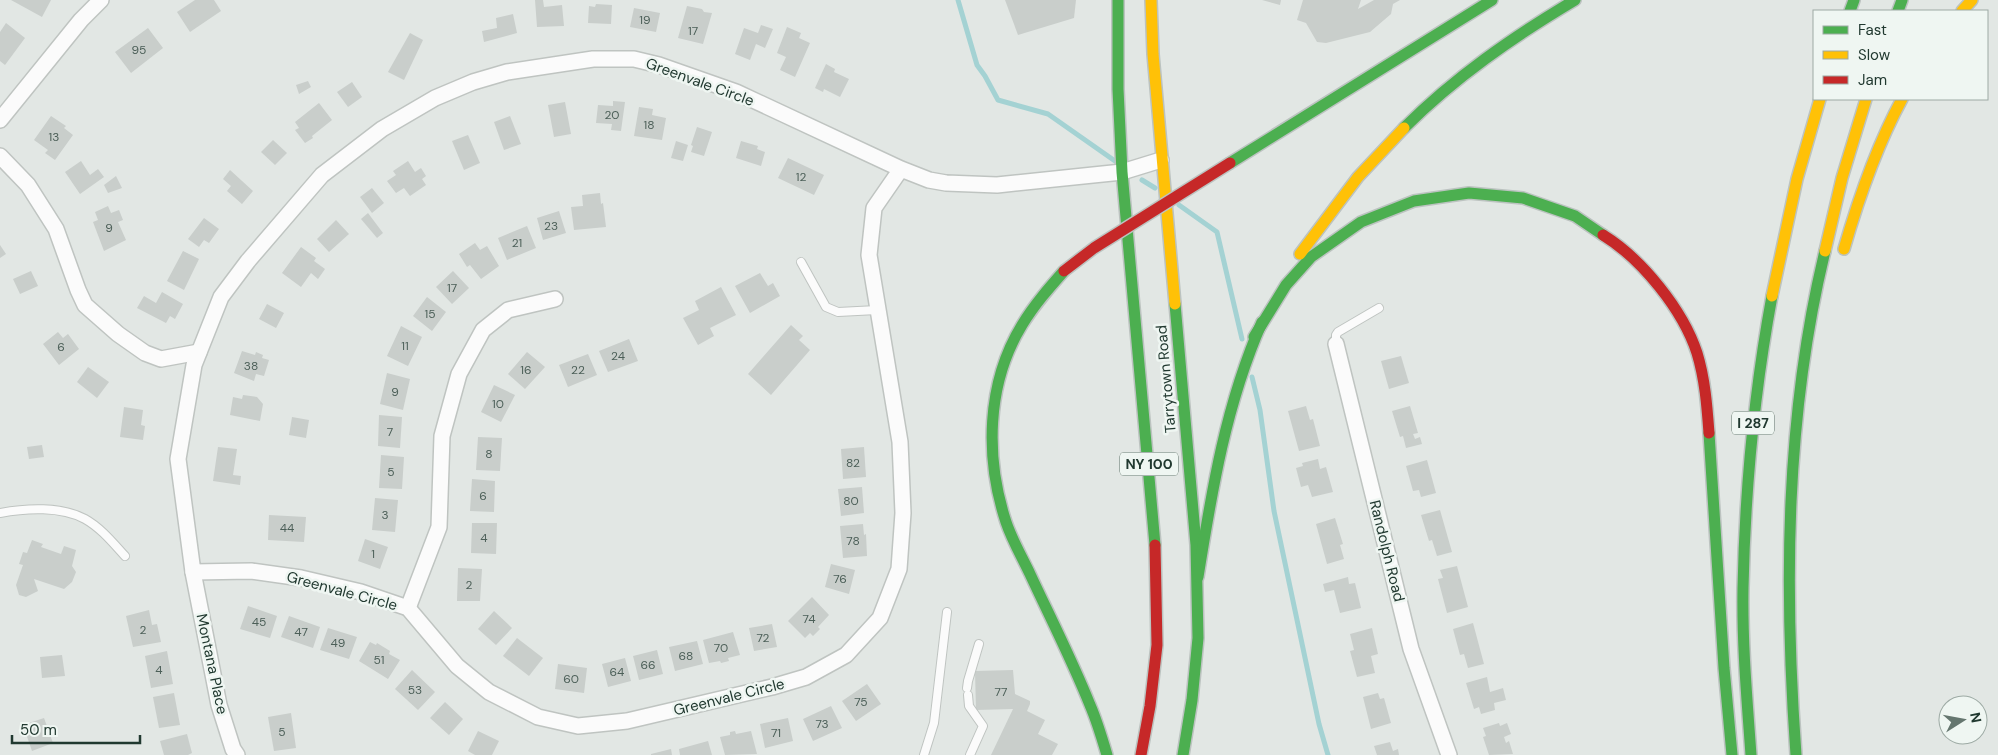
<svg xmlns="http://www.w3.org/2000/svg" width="1998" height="755" font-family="'DM Sans',sans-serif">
<rect width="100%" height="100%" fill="#e2e7e4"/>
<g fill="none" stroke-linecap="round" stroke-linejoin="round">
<g stroke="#a4d2d3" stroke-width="5">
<polyline points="958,0 977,65 985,76 998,100 1048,114 1115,161"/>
<polyline points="1142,180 1155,188"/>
<polyline points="1179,205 1217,232 1242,339"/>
<polyline points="1252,377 1260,410 1274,511 1319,724 1328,755"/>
</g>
</g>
<g fill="#c9cecb">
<polygon points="11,0 51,0 42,17"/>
<polygon points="195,0 214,0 221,11 190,32 177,12"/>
<polygon points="535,0 543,0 544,7 562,5 564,26 537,27"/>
<polygon points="1005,0 1076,0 1074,18 1018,35"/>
<polygon points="1262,0 1281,0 1280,5"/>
<polygon points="1303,0 1361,0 1358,9 1374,0 1400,0 1393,4 1391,14 1370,32 1326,43 1317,42 1306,23 1297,20"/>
<polygon points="596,4 612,5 611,24 588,23 589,6 595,7"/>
<polygon points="687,6 702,9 704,12 712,13 703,44 678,38"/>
<polygon points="634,8 660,13 656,32 630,27"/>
<polygon points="513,14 517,33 484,42 482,31 497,28 496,18"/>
<polygon points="6,23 25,38 5,65 0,61 0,32"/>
<polygon points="761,25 773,29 765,48 756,44 750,60 735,54 744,28 758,33"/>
<polygon points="787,27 801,33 799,38 810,43 795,77 780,70 786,57 777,53"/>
<polygon points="148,28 163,48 131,73 115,52"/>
<polygon points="410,33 423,40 404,80 388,72"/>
<polygon points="826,64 835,69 834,72 849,79 840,97 824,89 823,92 815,88"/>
<polygon points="308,81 311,87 299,94 296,85"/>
<polygon points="352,82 362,97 348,107 337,92"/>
<polygon points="613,101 625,102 621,131 611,130 612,124 596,123 598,105 613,106"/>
<polygon points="565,102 571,134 554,137 548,105"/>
<polygon points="319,103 332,120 312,136 313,138 305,143 295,130 299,128 295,122"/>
<polygon points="639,107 653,109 652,115 666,118 662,140 634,136"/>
<polygon points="51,116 66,126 64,128 73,135 55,160 45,153 48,150 34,140"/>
<polygon points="510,116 521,144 504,150 494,122"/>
<polygon points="697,127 712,132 704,156 691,152 693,146 691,145"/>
<polygon points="468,135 480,163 464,170 452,141"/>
<polygon points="273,140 287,153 275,165 261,152"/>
<polygon points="676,141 688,145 683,161 671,158"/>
<polygon points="741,141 758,146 757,149 765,152 761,166 736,158"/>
<polygon points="788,158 824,175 814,195 778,178"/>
<polygon points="81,161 90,175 98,169 104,177 80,194 65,172"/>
<polygon points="408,161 415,172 421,168 426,176 422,179 426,185 410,196 404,188 396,193 387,181 396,175 393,171"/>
<polygon points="230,170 253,191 242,204 227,191 231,186 223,179"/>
<polygon points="116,176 122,188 108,193 104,185"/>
<polygon points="372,188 384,203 372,213 360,197"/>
<polygon points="600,193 601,204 603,203 606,227 574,230 571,207 583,206 582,195"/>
<polygon points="108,206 111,213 119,210 123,220 118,222 126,240 104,251 93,222 98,220 95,212"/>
<polygon points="559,211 566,233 543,240 537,218"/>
<polygon points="368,213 383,233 377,238 361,219"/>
<polygon points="204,218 219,229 209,243 204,240 199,247 188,239"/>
<polygon points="336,220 349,234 329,252 317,239"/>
<polygon points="527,226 536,248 507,260 498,238"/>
<polygon points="475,243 480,250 487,246 499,266 481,279 470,265 467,267 459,254"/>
<polygon points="0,245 6,254 0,258"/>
<polygon points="301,247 316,258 314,261 325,269 318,279 311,273 301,287 282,273"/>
<polygon points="183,251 199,259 184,290 167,281"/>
<polygon points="31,271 38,286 20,294 13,279"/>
<polygon points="453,271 469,288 452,304 436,287"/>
<polygon points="760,273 768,286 773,283 780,296 750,313 735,286"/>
<polygon points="721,287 736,315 710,328 714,336 698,345 683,318 699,310 695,301"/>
<polygon points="162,292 183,304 175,319 170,316 166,323 137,308 144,296 156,303"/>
<polygon points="427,297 446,312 432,331 413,316"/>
<polygon points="267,304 284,313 276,328 259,319"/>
<polygon points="791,325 803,336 799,340 810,350 771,395 748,374"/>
<polygon points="401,326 422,337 408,366 387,356"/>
<polygon points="58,332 63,338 68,334 79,349 59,365 43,344"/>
<polygon points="629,339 638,361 608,372 599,351"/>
<polygon points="242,351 255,355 256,352 263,355 262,358 269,360 264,376 256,374 254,381 234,373"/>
<polygon points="527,352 545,367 525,389 508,374"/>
<polygon points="588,354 597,375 568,387 559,365"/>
<polygon points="1401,356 1409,383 1389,389 1381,361"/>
<polygon points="88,367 109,382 97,398 77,382"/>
<polygon points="387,373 410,379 403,410 380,404"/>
<polygon points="494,385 515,395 501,422 481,412"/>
<polygon points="243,395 257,397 263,404 260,421 230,415 233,397 242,399"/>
<polygon points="1306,406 1310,420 1313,419 1320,446 1299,451 1288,411"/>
<polygon points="1410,406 1418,433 1413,434 1415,439 1420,437 1422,444 1406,448 1403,436 1400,437 1392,411"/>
<polygon points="124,407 143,410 141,425 145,426 143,440 120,437"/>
<polygon points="379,415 402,417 400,448 378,446"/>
<polygon points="292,417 309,420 306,438 289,435"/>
<polygon points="478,437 502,438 500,471 476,470"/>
<polygon points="42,445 44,457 29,459 27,447"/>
<polygon points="218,447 237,449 233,475 241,476 240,485 213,481"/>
<polygon points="864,447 866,477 843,479 841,449"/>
<polygon points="381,455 404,457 402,489 379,488"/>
<polygon points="1318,459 1320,469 1326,467 1333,492 1312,497 1308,485 1301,487 1296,468 1303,466 1302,463"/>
<polygon points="1427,460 1436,493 1421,497 1419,490 1413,491 1406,466"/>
<polygon points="472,479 495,481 494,512 470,511"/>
<polygon points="862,487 864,513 841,516 838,489"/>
<polygon points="375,498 398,500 395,532 372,530"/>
<polygon points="1440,510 1452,552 1437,556 1432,540 1429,541 1421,515"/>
<polygon points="269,515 306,517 304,542 268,540"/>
<polygon points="1335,518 1343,544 1340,545 1344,559 1327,564 1316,524"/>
<polygon points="472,523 497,523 496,554 471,553"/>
<polygon points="863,524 864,535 866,534 867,556 843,558 840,526"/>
<polygon points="365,539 388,547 380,569 358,561"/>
<polygon points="32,540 43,544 41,547 61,554 64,546 76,550 72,566 76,572 72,582 64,589 34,579 38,591 26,597 19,595 16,585 23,565 19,564 23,552 27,553"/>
<polygon points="831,564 855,570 849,594 825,587"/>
<polygon points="1457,566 1468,607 1447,613 1438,579 1443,578 1440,570"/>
<polygon points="458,568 482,569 480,601 457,601"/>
<polygon points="1348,577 1349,584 1355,583 1361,608 1340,613 1334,590 1325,592 1323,584"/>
<polygon points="812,597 829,615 818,627 820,629 813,636 810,633 805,638 788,621"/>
<polygon points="248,606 277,616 270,638 240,629"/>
<polygon points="149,610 152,625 157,624 161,642 133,647 126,616"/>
<polygon points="494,611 512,628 496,645 478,629"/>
<polygon points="289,616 320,627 313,648 281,637"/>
<polygon points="1473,623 1484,664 1468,668 1464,654 1460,655 1453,629"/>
<polygon points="772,624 777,647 754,651 749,628"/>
<polygon points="328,628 357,637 349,659 320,650"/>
<polygon points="1372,628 1378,654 1371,656 1375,673 1357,677 1350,651 1354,650 1350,634"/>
<polygon points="733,632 740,655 728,658 729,661 721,663 720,661 709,663 703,640"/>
<polygon points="517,638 543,658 529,676 503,656"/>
<polygon points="697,641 703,664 675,671 669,647"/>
<polygon points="370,642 376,645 377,643 390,651 389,654 400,660 388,679 359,661"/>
<polygon points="657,650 663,674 639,680 633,656"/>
<polygon points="167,651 173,684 151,688 145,656"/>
<polygon points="62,655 65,676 42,678 40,657"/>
<polygon points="625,658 631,681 608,687 602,664"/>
<polygon points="558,664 587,668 584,693 555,689"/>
<polygon points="412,670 435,692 418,710 395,689"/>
<polygon points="1013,670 1015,694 1030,701 1030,704 1027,711 1045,720 1038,734 1058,744 1052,755 991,755 1013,709 976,710 975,671"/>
<polygon points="1487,677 1490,692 1503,688 1506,700 1494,703 1495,710 1481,714 1479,707 1474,709 1466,683"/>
<polygon points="867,684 881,704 856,721 842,701"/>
<polygon points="174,693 180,725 159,728 153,697"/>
<polygon points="1378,693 1380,699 1384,698 1391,723 1371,729 1363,697"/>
<polygon points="445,702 463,719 449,735 430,718"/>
<polygon points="831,706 842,728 813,741 803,719"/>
<polygon points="291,713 296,748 274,751 268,717"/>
<polygon points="44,718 53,743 32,751 23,725"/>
<polygon points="788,718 793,741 765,748 760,724"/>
<polygon points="1499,723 1500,726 1507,723 1511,734 1504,737 1506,743 1509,741 1513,754 1489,755 1483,737 1486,736 1483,728"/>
<polygon points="478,731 499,741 492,755 475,755 468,751"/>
<polygon points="735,731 736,734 751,731 757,754 725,755 720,737 730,735 730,732"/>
<polygon points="187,734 192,753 188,755 164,755 160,741"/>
<polygon points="708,741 712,755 680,755 679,749"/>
<polygon points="1390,742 1393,751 1398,749 1399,755 1377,755 1374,746"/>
<polygon points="671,749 672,755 651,755 651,754"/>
</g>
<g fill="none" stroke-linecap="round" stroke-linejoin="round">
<g stroke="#bfc4c1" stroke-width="10">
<g id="lane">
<polyline points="801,262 826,307 838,312 877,310"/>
<polyline points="1336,344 1336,335 1338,332 1379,308"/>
<path d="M0 513C26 508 61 506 85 519 101 528 113 543 125 556"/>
<polyline points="967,688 968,681 979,644"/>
<polyline points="968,695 969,706 983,726 970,755"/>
<polyline points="924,755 934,723 947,612"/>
</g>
</g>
<g stroke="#bfc4c1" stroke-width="18">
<g id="street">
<polyline points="0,120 81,20 101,0"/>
<polyline points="0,156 28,185 56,229 78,290 85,305 118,334 145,353 161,359 199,352"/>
<polyline points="901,169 874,208 869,255 900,442 903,513 899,569 880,618 846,655 806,677 772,687 627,721 578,726 538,717 489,692 457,666 408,608 361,592 301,578 251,571 193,572 178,459 194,365 221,297 248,261 322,175 382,129 435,98 473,82 507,72 593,59 634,59 659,65 736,92 901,169 929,180 946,183 997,185 1122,172 1161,160"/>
<polyline points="1336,344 1411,649 1449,755"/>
<polyline points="193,572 219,705 233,749 237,755"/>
<polyline points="408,608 439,527 442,436 459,374 483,330 508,310 555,299"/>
</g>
</g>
<g stroke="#bcc3c0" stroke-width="14">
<g id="fast">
<polyline points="1118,0 1118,89 1122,172 1155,545"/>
<polyline points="1850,11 1854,0"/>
<polyline points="1898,11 1902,0"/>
<path d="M1404 128C1455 77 1513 37 1575 0"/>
<polyline points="1230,163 1492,0"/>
<path d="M1064 271C1049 288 1034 305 1022 325 986 384 985 458 1006 522 1012 540 1022 557 1030 574 1050 617 1072 660 1090 705 1097 721 1102 738 1107 755"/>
<polyline points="1175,304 1196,545 1198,638 1192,700 1183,755"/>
<polyline points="1254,337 1286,285 1311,257 1361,222 1414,201 1469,193 1523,198 1575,216 1603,235"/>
<polyline points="1709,433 1724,668 1732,755"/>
<path d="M1198 577C1212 489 1226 404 1262 322"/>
<path d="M1751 755C1747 699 1742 644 1743 588 1745 490 1754 393 1772 296"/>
<path d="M1796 755C1784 587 1785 416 1825 251"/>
</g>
</g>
<g stroke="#bcc3c0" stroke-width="14">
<g id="slow">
<polyline points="1151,0 1153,54 1175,304"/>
<polyline points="1962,11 1972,0"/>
<path d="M1844 249C1859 197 1876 147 1902 99"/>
<polyline points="1825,251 1842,178 1866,99"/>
<polyline points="1300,254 1358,177 1404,128"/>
<polyline points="1772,296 1797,179 1820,99"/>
</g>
</g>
<g stroke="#bcc3c0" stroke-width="14">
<g id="jam">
<path d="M1603 235C1642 259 1683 310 1697 353 1705 379 1707 406 1709 433"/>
<polyline points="1141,755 1150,706 1157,645 1155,545"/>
</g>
</g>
<use href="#lane" stroke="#fbfbfb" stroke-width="8"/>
<use href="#street" stroke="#fbfbfb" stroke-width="15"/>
<use href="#fast" stroke="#4caf50" stroke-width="11"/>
<use href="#slow" stroke="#ffc107" stroke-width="11"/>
<use href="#jam" stroke="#c62828" stroke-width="11"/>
<g stroke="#bcc3c0" stroke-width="14" stroke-linecap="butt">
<polyline id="jam-bridge" points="1064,271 1094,248 1230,163"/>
</g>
<use href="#jam-bridge" stroke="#c62828" stroke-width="11"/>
</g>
<g text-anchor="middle" stroke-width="5" stroke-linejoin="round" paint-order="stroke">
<g font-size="12" fill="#4c5f58">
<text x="645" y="24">19</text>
<text x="693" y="35">17</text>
<text x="139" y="54">95</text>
<text x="612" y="119">20</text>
<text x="649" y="129">18</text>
<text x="54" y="141">13</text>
<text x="801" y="181">12</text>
<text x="551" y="230">23</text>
<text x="109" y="232">9</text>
<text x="517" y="247">21</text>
<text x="452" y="292">17</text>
<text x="430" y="318">15</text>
<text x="405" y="350">11</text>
<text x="61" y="351">6</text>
<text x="618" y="360">24</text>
<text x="251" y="370">38</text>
<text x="526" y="374">16</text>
<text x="578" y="374">22</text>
<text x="395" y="396">9</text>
<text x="498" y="408">10</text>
<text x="390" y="436">7</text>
<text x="489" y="458">8</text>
<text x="853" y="467">82</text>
<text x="391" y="476">5</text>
<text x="483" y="500">6</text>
<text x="851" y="505">80</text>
<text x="385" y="519">3</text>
<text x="287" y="532">44</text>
<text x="484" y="542">4</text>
<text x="853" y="545">78</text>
<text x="373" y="558">1</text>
<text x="840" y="583">76</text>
<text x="469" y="589">2</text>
<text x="809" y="623">74</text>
<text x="259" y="626">45</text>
<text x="143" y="634">2</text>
<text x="301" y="636">47</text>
<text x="763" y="642">72</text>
<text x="338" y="647">49</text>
<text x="721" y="652">70</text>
<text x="686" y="660">68</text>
<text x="379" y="664">51</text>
<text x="648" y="669">66</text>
<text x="159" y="674">4</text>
<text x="617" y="676">64</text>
<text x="571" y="683">60</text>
<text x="415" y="694">53</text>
<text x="1001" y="696">77</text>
<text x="861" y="706">75</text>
<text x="822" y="728">73</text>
<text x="282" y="736">5</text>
<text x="776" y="737">71</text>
</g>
<g fill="#eff6f2" stroke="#5f726a" stroke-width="1">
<rect x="1732" y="411.5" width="42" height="23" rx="4"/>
<rect x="1120" y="452.5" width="58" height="23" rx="4"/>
</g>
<g font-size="14" font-weight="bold" fill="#213930">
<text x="1753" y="428">I 287</text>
<text x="1149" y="469">NY 100</text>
</g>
<g font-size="15" fill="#213930" stroke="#eff6f2">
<text transform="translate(700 82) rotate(20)" y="5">Greenvale Circle</text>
<text transform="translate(1166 379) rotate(-95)" y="5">Tarrytown Road</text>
<text transform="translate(1387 551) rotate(76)" y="5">Randolph Road</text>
<text transform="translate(342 591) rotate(15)" y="5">Greenvale Circle</text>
<text transform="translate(212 664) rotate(78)" y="5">Montana Place</text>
<text transform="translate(729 697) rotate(-14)" y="5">Greenvale Circle</text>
</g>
</g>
<rect x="1813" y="10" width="175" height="90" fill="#eff6f2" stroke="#9daaa4"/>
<rect x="1823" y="26" width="25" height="8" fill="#4caf50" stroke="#9daaa4"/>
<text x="1858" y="35" font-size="15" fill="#213930">Fast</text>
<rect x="1823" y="51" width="25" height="8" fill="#ffc107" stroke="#9daaa4"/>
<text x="1858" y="60" font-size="15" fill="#213930">Slow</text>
<rect x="1823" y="76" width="25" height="8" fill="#c62828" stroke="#9daaa4"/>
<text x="1858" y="85" font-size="15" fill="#213930">Jam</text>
<g transform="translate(1963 720) rotate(79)"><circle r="24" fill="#eff6f2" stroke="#9daaa4"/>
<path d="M0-4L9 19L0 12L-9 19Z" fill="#65766f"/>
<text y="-8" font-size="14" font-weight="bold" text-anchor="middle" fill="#213930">N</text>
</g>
<path d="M12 735v8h128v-8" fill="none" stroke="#213930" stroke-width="2.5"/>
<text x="20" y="735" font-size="15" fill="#213930" stroke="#eff6f2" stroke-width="4" paint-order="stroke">50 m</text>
</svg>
